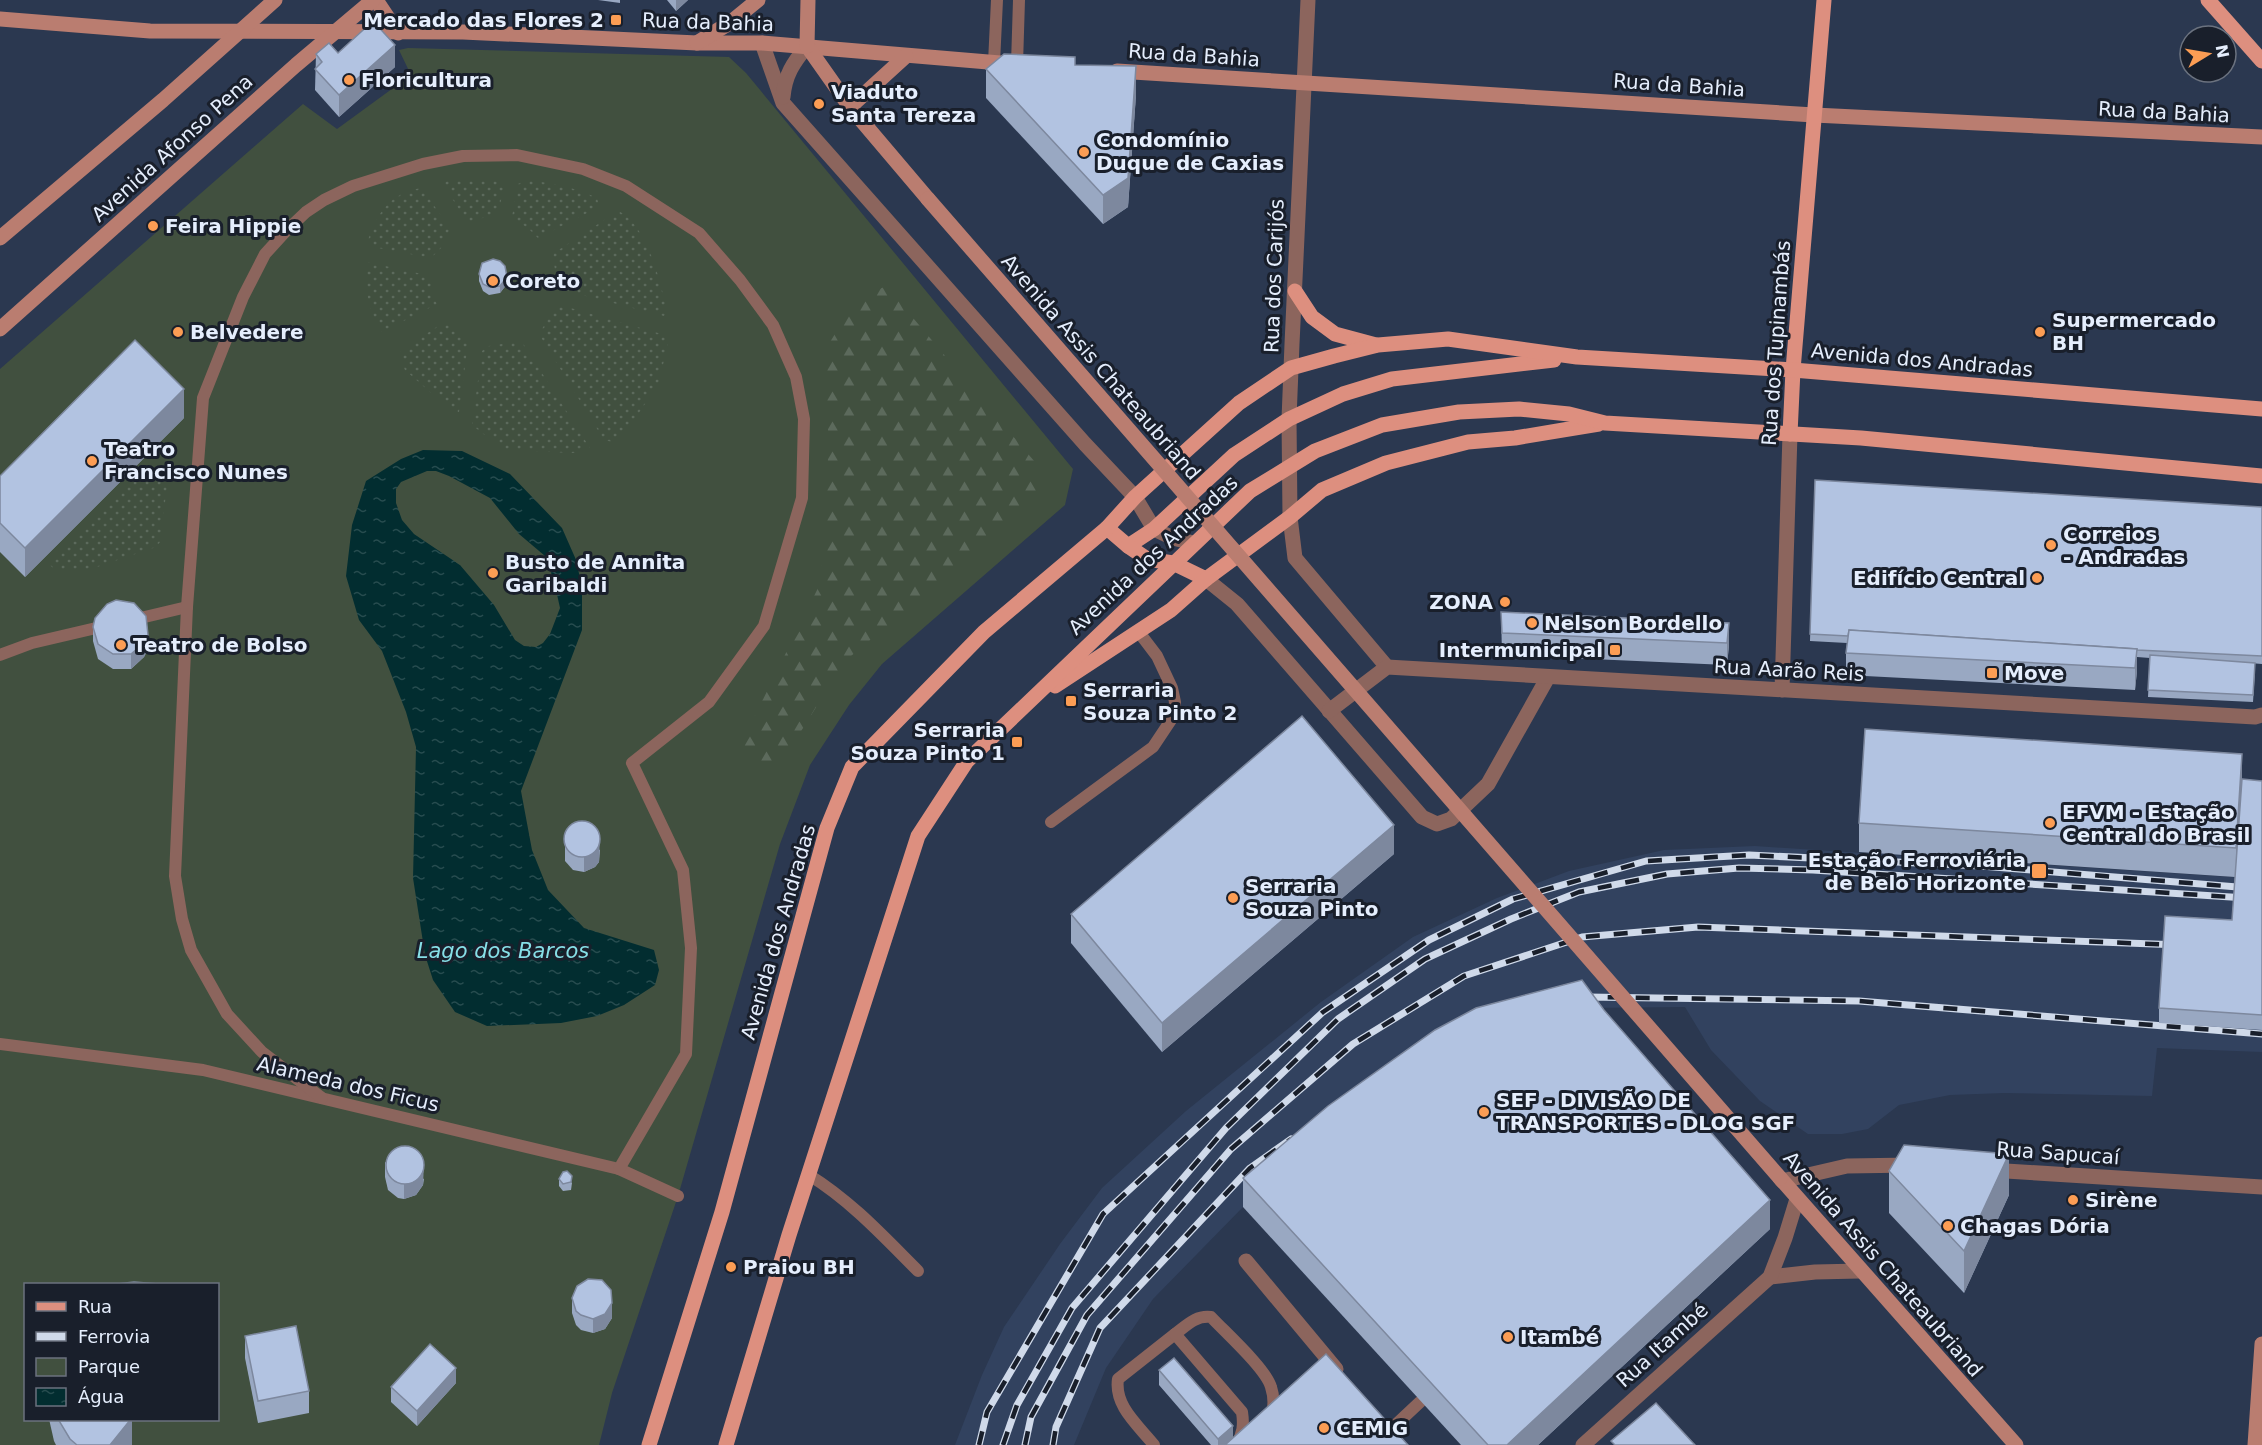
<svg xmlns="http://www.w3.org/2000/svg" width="2262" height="1445" font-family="'DejaVu Sans',sans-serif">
<defs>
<pattern id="forest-firs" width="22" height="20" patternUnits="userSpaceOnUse" patternTransform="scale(1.5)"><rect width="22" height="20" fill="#41503f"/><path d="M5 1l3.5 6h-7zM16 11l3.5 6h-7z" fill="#5c6a5c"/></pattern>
<pattern id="garden-dots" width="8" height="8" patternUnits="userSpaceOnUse" patternTransform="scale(1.5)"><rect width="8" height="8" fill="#41503f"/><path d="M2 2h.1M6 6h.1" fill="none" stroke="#5c6a5c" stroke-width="1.8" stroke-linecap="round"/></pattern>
<pattern id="water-ripples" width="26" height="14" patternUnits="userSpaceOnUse" patternTransform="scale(1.5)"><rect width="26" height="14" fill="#022d30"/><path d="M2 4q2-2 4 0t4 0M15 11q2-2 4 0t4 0" fill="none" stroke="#274c4f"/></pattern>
</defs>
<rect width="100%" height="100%" fill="#2b3850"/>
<polygon fill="#32425f" points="1755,846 2262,879 2262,1052 2157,1048 2152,1096 2004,1093 1950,1095 1899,1105 1868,1129 1842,1134 1808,1134 1760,1101 1711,1050 1685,1007 1582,1008 1243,1207 1153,1299 1106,1368 1074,1445 955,1445 982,1375 1004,1327 1060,1244 1102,1188 1186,1111 1321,1002 1413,937 1497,898 1569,871 1664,850"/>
<path fill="#41503f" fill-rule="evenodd" d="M408 48 729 57 746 73 1073 469 1065 505 882 664 849 705 810 765 780 844 678 1196 612 1393 599 1445H0V369L303 104 337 129 411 75 399 50ZM26 1284H218V1420H26Z"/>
<polygon fill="url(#forest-firs)" points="886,286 1040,468 1039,494 1007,519 947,576 845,661 773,776 738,750 820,584 829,442 822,355 856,300"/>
<g fill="url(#garden-dots)">
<polygon points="470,179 505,182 498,214 467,222 443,184 447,181"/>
<path d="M527 180C550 183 575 187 597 198L598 202 595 209 538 238 529 229 512 217 518 184Z"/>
<path d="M422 188 450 229 441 248 431 258 373 247 368 240C378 212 390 193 422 188Z"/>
<path d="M618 211C647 224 661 283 667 312L664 316 574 293C553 287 557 277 553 257L554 253Z"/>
<path d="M367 262 431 276 432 295 437 304 382 332C367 307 365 290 367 262Z"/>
<polygon points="560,305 665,335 668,344 658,385 625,433 613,442 604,440 539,334 556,306"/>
<path d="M444 322C452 324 465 335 468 343L459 412 454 413 405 370 400 358 401 351Z"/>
<polygon points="521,341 524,345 590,448 573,453 504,450 472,425 482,351 489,346"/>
<polygon points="147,464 167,486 160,542 156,547 91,569 56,571 49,564"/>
</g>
<path fill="url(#water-ripples)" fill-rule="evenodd" d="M423 450 462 451 510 474 562 528 577 562 582 591V630L521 791 532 850 548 890 584 928 654 950 659 970 655 985 624 1005 597 1016 561 1023 487 1026 455 1012 433 980 425 955 413 878 416 747 406 712 382 651 359 620 346 576 352 525 366 481 401 459ZM427 471H436L449 476 490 498 519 534 545 556 554 581 560 608 550 634 543 643 536 647 524 646 515 640 494 605 460 565 414 534 402 520 396 503V489L401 482Z"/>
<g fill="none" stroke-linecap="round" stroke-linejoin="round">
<g stroke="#8c655d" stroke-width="12">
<polyline points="994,63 997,0"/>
<polyline points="1017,64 1019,0"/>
<polyline points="132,620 187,607"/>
<polyline points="0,655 32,643 109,625"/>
<polyline points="1051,822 1153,747 1173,717 1175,702 1172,688 1157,656 1138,631"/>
<polyline points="0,1044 203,1070 619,1169 678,1196"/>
<polyline points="322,1098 262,1052 227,1014 191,950 182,919 175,876 187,607 203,398 243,297 265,254 286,231 306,212 324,200 353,186 423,164 463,156 517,155 583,169 626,186 699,233 740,280 773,325 796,377 804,419 802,498 764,626 709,702 632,763 683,870 691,948 686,1054 619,1169"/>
<path d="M809 1175C851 1201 884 1237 918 1271"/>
<polyline points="1388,1432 1420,1402"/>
<path d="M1154 1445C1138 1425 1114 1406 1118 1379L1175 1334"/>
<path d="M1236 1445C1243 1434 1244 1425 1242 1412L1175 1334C1187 1325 1196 1315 1211 1317 1226 1333 1266 1369 1271 1387 1274 1396 1274 1406 1272 1415"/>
</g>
<g stroke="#8c655d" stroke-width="15">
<polyline points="1308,0 1292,344 1289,419 1290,517 1295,558 1387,667"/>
<polyline points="762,43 783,103 1085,444 1135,497 1154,529 1173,538 1193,543"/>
<path d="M783 97C785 75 793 63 807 46"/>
<polyline points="1206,579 1237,604 1422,817 1437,824 1451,819 1488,784 1548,677"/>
<polyline points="1782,690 1790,434"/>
<polyline points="1329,711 1387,667 2255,717 2262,715"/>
<polyline points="1990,1170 2262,1187"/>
<polyline points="1782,1181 1847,1166 1912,1165"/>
<polyline points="1246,1261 1336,1369"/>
<polyline points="1770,1277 1815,1272 1860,1271"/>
<polyline points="1583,1445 1770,1277 1785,1238 1797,1199"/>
</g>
<g stroke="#ba7d70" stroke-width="15">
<polyline points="376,0 398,33"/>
<polyline points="0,19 150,31 463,32 697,43 762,43 1012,64"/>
<polyline points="697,43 731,22 758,0"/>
<polyline points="807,46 850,107 928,199"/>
<polyline points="807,46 808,0"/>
<polyline points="1117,71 1814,115 2262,137"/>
<polyline points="850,107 906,56"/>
<polyline points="0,238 163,100 275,0"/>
<polyline points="0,329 296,65 373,0"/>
<polyline points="1780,1178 2016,1445"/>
<polyline points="2255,1445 2262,1344"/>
</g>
<g stroke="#dd8f7f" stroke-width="15">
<polyline points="2208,0 2262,61"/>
<polyline points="1295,291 1312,317 1335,334 1376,345"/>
<polyline points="1790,434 1793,370 1824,0"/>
<polyline points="1107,528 1128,546 1154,529 1234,455 1289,419 1343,394 1392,379 1554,360"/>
<polyline points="1128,546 1147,559 1173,563 1206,579"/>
<polyline points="1055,686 1171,610 1206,579 1290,517 1322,490 1386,463 1468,442 1515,438 1599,424"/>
<polyline points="649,1445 722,1212 827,828 852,767 984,632 1107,528 1135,497 1239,403 1291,368 1334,356 1378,345 1448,339 1577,357 1793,370 2262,409"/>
<polyline points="726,1445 789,1235 918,836 967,761 1250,491 1315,451 1382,425 1459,412 1519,409 1569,414 1605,423 1861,438 2262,476"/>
</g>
<g stroke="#d0daea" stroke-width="7">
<g id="rail">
<polyline points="1580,999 1586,997 1859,1001 2262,1034"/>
<polyline points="979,1445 987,1412 1103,1214 1323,1012 1429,940 1513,899 1646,861 1749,855 1981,866 2262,889"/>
<polyline points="1003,1445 1017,1405 1072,1308 1226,1128 1338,1019 1425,959 1511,919 1579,892 1667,874 1739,868 1813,870 2262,899"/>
<polyline points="1025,1445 1031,1417 1087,1315 1231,1149 1353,1044 1464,976 1582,937 1698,927 2181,945"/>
<polyline points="1053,1445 1056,1427 1100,1328 1250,1168 1291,1139"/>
</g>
</g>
<use href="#rail" stroke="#191f2b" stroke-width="4.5" stroke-dasharray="14" stroke-linecap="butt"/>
<polyline stroke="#ba7d70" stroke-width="15" points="928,199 1780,1178"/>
</g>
<g fill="#99a8c2">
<polygon points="598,0 620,0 620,3"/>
<polygon points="667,0 688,0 676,11"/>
<polygon points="338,53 395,67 339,117 315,90 316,54"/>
<polygon points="1075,65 1136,95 1128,207 1103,224 986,98 986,69"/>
<polygon points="479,274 507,284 500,293 489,295 483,291 479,281"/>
<polygon points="184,418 25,577 0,552 0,476"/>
<polygon points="1815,480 2262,507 2262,664 2250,663 2255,671 2253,702 2148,697 2150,658 2137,657 2137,671 2135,690 1846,675 1846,653 1847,643 1810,641"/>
<polygon points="1501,612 1729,623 1729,645 1727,665 1502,655"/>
<polygon points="93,627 148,649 144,657 131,669 113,669 98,659 93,641"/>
<polygon points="2262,781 2262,1030 2159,1023 2159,1008 2232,920 2235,877 1859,852 1859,823 2242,782"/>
<polygon points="565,834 600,850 599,862 595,867 584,872 573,870 565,861"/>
<polygon points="1394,854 1162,1052 1071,943 1071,914"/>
<polygon points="1604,1010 1770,1229 1538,1445 1461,1445 1243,1207 1243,1178"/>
<polygon points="385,1162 424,1179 423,1185 416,1195 404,1199 398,1198 388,1190 385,1177"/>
<polygon points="1889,1171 2009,1195 1964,1293 1889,1213"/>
<polygon points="563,1172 572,1183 571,1190 563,1191 559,1186 559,1179"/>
<polygon points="572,1298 612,1318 605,1329 593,1333 581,1330 576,1325 572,1313"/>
<polygon points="245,1336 309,1391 309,1413 258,1423 245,1358"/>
<polygon points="1159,1370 1233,1438 1408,1445 1211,1445 1159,1385"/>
<polygon points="456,1383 417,1426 391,1402 391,1387"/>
<polygon points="49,1419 132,1419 132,1445 56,1445 54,1441"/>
</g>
<g fill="#7d889e">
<polygon points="676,0 688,0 676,11"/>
<polygon points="395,45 395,67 339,117 339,95"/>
<polygon points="1136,66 1136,95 1128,207 1103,224 1103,195"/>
<polygon points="507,277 507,284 500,293 500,286"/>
<polygon points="184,389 184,418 25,577 25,548"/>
<polygon points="1729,623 1729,645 1727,665 1727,643"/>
<polygon points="148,635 148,649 144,657 131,669 131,654"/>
<polygon points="2137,649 2137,671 2135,690 2135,668"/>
<polygon points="2242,754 2242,782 2236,877 2236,848"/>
<polygon points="1394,825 1394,854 1162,1052 1162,1023"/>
<polygon points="600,835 599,862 595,867 584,872 584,857"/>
<polygon points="2009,1154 2009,1195 1964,1293 1964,1251"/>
<polygon points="424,1164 423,1185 416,1195 404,1199 404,1184"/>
<polygon points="1770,1200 1770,1229 1538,1445 1507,1445"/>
<polygon points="612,1303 612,1318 605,1329 593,1333 593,1319"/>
<polygon points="456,1368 456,1383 417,1426 417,1411"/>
<polygon points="131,1419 132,1419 132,1445 110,1445"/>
<polygon points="1233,1426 1233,1440 1227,1445 1218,1445 1218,1439"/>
</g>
<g fill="#b2c3e1" stroke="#7d889e" stroke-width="1.5">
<polygon points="373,21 395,45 339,95 315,69 322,62 316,54 329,43 338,53"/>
<polygon points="1004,54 1075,57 1075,65 1136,66 1128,178 1103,195 986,69"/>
<polygon points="493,259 500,261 505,266 507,277 500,286 489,287 483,284 479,274 482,263"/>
<polygon points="135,340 184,389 25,548 0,523 0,476"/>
<polygon points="1815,480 2262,507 2262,656 2137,650 2137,649 1849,630 1848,636 1810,634"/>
<polygon points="116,600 134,603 146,616 148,635 144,643 131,654 113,654 98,644 93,627 95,618 107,604"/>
<polygon points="1501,612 1729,623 1727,643 1502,633"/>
<polygon points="1849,630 2137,649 2135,668 1846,653"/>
<polygon points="2150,655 2255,663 2253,695 2148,690"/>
<polygon points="1302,716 1394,825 1162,1023 1071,914"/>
<polygon points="1865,729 2242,754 2236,848 1859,823"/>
<polygon points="2242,779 2262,781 2262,1015 2159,1008 2165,916 2232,920"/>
<circle cx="582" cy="839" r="18"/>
<polygon points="1582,980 1604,1010 1770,1200 1507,1445 1488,1445 1243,1178 1328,1106 1435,1030 1476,1008"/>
<polygon points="1904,1145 2009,1154 1964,1251 1889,1171"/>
<circle cx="405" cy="1165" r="19"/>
<polygon points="567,1171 572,1176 571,1182 563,1184 559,1179 563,1172"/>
<polygon points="588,1279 602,1280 611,1290 612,1303 605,1314 593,1319 581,1315 576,1311 572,1298 577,1286"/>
<polygon points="134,1282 159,1284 117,1284"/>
<polygon points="296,1326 309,1391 258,1401 245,1336"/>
<polygon points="430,1344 456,1368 417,1411 391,1387"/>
<polygon points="1326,1354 1408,1445 1225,1445"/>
<polygon points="1174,1358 1233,1426 1218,1439 1159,1370"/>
<polygon points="1656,1403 1695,1445 1615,1445 1611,1441"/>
<polygon points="58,1419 131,1419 110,1445 77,1445 70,1439"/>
</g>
<g fill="#fc9d54" stroke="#191f2b" stroke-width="2">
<rect x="610" y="14" width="12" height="12" rx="3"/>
<circle cx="349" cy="80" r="6"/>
<circle cx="819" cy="104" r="6"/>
<circle cx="1084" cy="152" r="6"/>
<circle cx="153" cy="226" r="6"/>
<circle cx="493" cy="281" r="6"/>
<circle cx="178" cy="332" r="6"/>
<circle cx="2040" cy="332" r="6"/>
<circle cx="92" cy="461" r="6"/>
<circle cx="2051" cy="545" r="6"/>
<circle cx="493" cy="573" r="6"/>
<circle cx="2037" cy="578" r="6"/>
<circle cx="1505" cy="602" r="6"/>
<circle cx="1532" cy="623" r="6"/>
<circle cx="121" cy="645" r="6"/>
<rect x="1609" y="644" width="12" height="12" rx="3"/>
<rect x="1986" y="667" width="12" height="12" rx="3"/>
<rect x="1065" y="695" width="12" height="12" rx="3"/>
<rect x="1011" y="736" width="12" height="12" rx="3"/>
<circle cx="2050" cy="823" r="6"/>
<rect x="2031" y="863" width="16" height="16" rx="3"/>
<circle cx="1233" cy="898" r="6"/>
<circle cx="1484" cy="1112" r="6"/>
<circle cx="2073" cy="1200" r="6"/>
<circle cx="1948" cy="1226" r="6"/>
<circle cx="731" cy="1267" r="6"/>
<circle cx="1508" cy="1337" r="6"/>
<circle cx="1324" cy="1428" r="6"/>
</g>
<g text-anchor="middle" stroke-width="6" stroke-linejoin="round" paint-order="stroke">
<g font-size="20" font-weight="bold" fill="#e5eefd" stroke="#191f2b" text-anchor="start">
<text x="604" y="27" text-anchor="end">Mercado das Flores 2</text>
<text x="361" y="87">Floricultura</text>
<text x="831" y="99">Viaduto<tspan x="831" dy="23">Santa Tereza</tspan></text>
<text x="1096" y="147">Condomínio<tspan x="1096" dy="23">Duque de Caxias</tspan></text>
<text x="165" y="233">Feira Hippie</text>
<text x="505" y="288">Coreto</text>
<text x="2052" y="327">Supermercado<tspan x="2052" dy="23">BH</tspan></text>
<text x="190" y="339">Belvedere</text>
<text x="104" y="456">Teatro<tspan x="104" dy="23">Francisco Nunes</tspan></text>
<text x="2063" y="541">Correios<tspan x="2063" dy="23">- Andradas</tspan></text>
<text x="505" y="569">Busto de Annita<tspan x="505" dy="23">Garibaldi</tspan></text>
<text x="2025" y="585" text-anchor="end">Edifício Central</text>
<text x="1493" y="609" text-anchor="end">ZONA</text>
<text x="1544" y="630">Nelson Bordello</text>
<text x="133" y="652">Teatro de Bolso</text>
<text x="1603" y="657" text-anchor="end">Intermunicipal</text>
<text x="2004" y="680">Move</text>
<text x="1083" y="697">Serraria<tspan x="1083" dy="23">Souza Pinto 2</tspan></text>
<text x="1005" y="737" text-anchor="end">Serraria<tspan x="1005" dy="23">Souza Pinto 1</tspan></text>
<text x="2062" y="819">EFVM - Estação<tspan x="2062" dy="23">Central do Brasil</tspan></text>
<text x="2026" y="867" text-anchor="end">Estação Ferroviária<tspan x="2026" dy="23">de Belo Horizonte</tspan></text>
<text x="1245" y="893">Serraria<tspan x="1245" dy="23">Souza Pinto</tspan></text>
<text x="1496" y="1107">SEF - DIVISÃO DE<tspan x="1496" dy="23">TRANSPORTES - DLOG SGF</tspan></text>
<text x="2085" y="1207">Sirène</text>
<text x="1960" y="1233">Chagas Dória</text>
<text x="743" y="1274">Praiou BH</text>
<text x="1520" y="1344">Itambé</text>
<text x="1336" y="1435">CEMIG</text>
</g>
<g font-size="20" fill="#e5eefd" stroke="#191f2b">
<text transform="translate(708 22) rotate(2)" y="7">Rua da Bahia</text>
<text transform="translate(1194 55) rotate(4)" y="7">Rua da Bahia</text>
<text transform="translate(1679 85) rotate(4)" y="7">Rua da Bahia</text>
<text transform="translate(2164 112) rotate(3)" y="7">Rua da Bahia</text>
<text transform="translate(172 148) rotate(-42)" y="7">Avenida Afonso Pena</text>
<text transform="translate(1274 276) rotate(-88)" y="7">Rua dos Carijós</text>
<text transform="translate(1776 343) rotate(-86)" y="7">Rua dos Tupinambás</text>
<text transform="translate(1922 360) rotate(5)" y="7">Avenida dos Andradas</text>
<text transform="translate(1101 367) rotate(49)" y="7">Avenida Assis Chateaubriand</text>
<text transform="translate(1153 555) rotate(-43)" y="7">Avenida dos Andradas</text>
<text transform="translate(1789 670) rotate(3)" y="7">Rua Aarão Reis</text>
<text transform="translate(778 932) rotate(-74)" y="7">Avenida dos Andradas</text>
<text transform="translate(348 1084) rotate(13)" y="7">Alameda dos Ficus</text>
<text transform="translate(2058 1153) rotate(4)" y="7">Rua Sapucaí</text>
<text transform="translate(1883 1264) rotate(49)" y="7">Avenida Assis Chateaubriand</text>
<text transform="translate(1662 1345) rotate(-42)" y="7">Rua Itambé</text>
</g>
<g font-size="21" font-style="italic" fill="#86dfe7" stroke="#191f2b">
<text x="503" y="958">Lago dos Barcos</text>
</g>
</g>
<rect x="24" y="1283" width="195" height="138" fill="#191f2b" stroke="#6b727f" stroke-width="1.5"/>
<rect x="36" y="1302" width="30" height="9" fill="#dd8f7f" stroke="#6b727f" stroke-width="1.5"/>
<text x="78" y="1313" font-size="18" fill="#e5eefd">Rua</text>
<rect x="36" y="1332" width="30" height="9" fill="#d0daea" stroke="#6b727f" stroke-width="1.5"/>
<text x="78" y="1343" font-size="18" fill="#e5eefd">Ferrovia</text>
<rect x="36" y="1358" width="30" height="18" fill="#41503f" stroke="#6b727f" stroke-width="1.5"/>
<text x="78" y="1373" font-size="18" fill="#e5eefd">Parque</text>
<rect x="36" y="1388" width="30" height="18" fill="url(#water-ripples)" stroke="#6b727f" stroke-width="1.5"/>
<text x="78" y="1403" font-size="18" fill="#e5eefd">Água</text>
<g transform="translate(2208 54) rotate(79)"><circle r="28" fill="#191f2b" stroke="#6b727f" stroke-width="1.5"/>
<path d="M0-4.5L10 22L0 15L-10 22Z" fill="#fc9d54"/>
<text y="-9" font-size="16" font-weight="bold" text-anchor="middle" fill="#e5eefd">N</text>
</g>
</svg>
